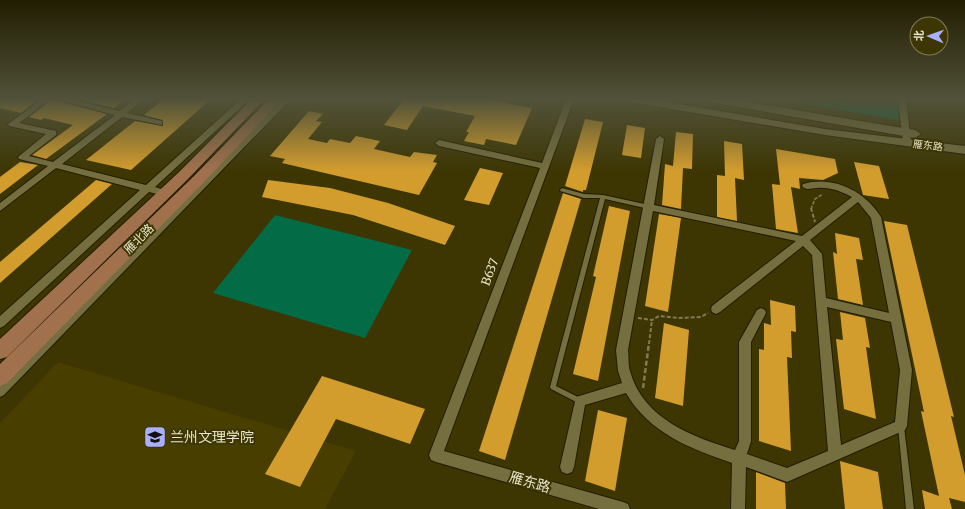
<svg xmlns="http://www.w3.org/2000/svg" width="965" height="509" font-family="Merriweather,'Noto Sans SC',serif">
<rect width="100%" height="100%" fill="#3d3603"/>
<polygon fill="#473e00" points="58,362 356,451 325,509 0,509 0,423"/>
<g fill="#036b45">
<polygon points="774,99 896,99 899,120"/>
<polygon points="275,215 412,250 365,338 213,293"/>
</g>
<g fill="#d39d2e">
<polygon points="0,99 39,99 21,113 0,108"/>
<polygon points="52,99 107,114 46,159 32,155 73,125 44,118 41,120 29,117"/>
<polygon points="76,99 126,99 114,108"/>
<polygon points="163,99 211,99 131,170 86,160 135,121 163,126 162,120 144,115"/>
<polygon points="404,99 487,99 532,108 516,145 486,139 484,145 464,141 469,132 466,132 475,116 423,106 407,130 384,125"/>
<polygon points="309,111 323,114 316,121 322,122 308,139 327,143 330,139 350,143 356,136 380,141 374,149 410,157 414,152 437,155 433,162 437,163 419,195 282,163 285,159 270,156"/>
<polygon points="585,119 603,122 586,190 583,190 583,192 565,186"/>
<polygon points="627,125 645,128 641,158 622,155"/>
<polygon points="676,132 693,134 692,169 683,168 681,209 662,205 665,164 673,166"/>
<polygon points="724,141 742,144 744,180 735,178 737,221 717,217 717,175 725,176"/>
<polygon points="776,149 835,159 838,173 823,180 799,178 800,189 791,187 798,233 776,229 772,184 780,185"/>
<polygon points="20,162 38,165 0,194 0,177"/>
<polygon points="854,162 879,166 889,199 863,195"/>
<polygon points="480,168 503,173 489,205 464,200"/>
<polygon points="96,180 112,184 0,283 0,262"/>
<polygon points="268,180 330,188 388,203 455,226 445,245 353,215 262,197"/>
<polygon points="563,193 581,199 505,460 479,451"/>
<polygon points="609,206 630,211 598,381 573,374 596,277 593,276"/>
<polygon points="659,214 681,218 668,312 645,306"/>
<polygon points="884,221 907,225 954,417 951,416 965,475 965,502 949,498 952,509 925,509 922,490 939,496 921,411 924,412"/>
<polygon points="835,233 859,238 863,260 856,259 863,305 838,299 833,252 837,254"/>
<polygon points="770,300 795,306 796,332 791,331 792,358 787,357 791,451 759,441 759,349 764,350 764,323 771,325"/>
<polygon points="840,312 865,318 870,348 866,347 876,419 844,409 836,339 843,340"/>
<polygon points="664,323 689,330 683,406 655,398"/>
<polygon points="322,376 425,409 410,444 336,419 300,487 265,474"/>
<polygon points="598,410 627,418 615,491 585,481"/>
<polygon points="840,461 878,472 883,509 845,509"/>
<polygon points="756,472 785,483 786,509 756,509"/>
</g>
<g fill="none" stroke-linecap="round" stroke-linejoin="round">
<g stroke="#221d00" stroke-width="2">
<g id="lane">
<polygon points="562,188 584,194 603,195 649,205 651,207 649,209 605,199 556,386 582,399 583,401 582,403 580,404 551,389 550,387 600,198 584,198 560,191 560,190"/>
<polygon points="901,424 903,425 904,427 914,509 906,509 898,427 899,425"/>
</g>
</g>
<g stroke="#221d00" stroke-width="2">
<g id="street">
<polygon points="42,99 51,99 19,123 56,131 56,135 29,156 53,162 115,115 54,99 69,99 119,111 135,99 144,99 127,113 162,121 162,125 122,117 62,164 146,185 241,99 250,99 155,187 168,191 170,193 168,195 165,196 149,192 4,326 0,328 0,316 140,190 56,168 0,211 0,203 48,166 19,159 18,157 46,134 9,126 8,124"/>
<polygon points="282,99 291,99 4,395 0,397 0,383"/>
<polygon points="566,99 574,99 444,451 623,502 628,504 630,509 599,509 436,462 431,460 429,455 540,168 439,146 435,143 439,140 542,163"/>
<polygon points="898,99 906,99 911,142 907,145 903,142"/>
<path d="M660 136 664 139 654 205 802 236 852 197C840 191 830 187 817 188 811 188 806 191 802 186L803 184C833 175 865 191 881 217L912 370 907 426 905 430 787 482 746 467 745 509H731L732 463C691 449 649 433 626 393L585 405 574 467 572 472 567 474 562 472 560 467 576 397 622 383 618 371 616 350 656 139ZM858 202 871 218 889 313 826 298 822 254 810 240ZM653 211 796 241 712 306 711 309 712 312 716 314 720 312 803 246 812 255 828 451 787 468 747 454 751 441V342L766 313 765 310 761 308 757 310 739 342V441L735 450C693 437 643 419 630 371 628 365 629 357 628 350ZM827 307 891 322 900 370 895 422 841 445Z"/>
</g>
</g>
<g stroke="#221d00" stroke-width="2">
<g id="secondary">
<polygon points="625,99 650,99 825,129 965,146 965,154 825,135 630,102"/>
<polygon points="705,99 730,99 915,130 921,134 915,138 710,102"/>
</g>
</g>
<g stroke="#221d00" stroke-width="2">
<g id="primary">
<polygon points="252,99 265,99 188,179 7,357 0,359 0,339 178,173"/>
<polygon points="269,99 282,99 204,182 7,383 0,386 0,364 194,176"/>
</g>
</g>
<polyline stroke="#807b52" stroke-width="1.5" stroke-dasharray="3.5 1.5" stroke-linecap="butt" points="811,209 815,199 823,194"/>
<g stroke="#807b52" stroke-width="2" stroke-dasharray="4 2" stroke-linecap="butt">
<polyline points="811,208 815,222"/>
<polyline points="638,318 652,320 659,316 679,318 701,317 708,313"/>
<polyline points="649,344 652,320"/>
</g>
<polyline stroke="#807b52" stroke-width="2.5" stroke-dasharray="5 2.5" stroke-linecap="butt" points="643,388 649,343"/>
<use href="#lane" fill="#756e3f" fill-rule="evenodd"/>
<use href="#street" fill="#756e3f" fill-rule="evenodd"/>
<use href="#secondary" fill="#756e3f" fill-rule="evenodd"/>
<use href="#primary" fill="#a1714e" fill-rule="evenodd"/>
</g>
<linearGradient id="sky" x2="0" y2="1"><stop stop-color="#221e02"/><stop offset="0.58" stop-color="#515239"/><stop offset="1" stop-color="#515239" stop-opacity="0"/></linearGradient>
<rect width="965" height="171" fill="url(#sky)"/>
<defs>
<g id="university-square" transform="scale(1.15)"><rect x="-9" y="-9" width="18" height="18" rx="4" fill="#aab0fb" stroke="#3d3603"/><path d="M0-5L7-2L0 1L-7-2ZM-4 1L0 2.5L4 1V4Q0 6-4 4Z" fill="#111"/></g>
</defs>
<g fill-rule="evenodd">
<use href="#university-square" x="155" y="437"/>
</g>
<g text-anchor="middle" stroke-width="4" stroke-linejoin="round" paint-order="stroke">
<g font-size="10" fill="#e8e5cc" stroke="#3d3603">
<text transform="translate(928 145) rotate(7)" y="4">雁东路</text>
</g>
<g font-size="12" fill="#e8e5cc" stroke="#3d3603">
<text transform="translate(139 239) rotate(-45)" y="4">雁北路</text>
<text transform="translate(490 272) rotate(-70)" y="4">B637</text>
</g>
<g font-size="14" fill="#e8e5cc" stroke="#3d3603" text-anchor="start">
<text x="170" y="442">兰州文理学院</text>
</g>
<g font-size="14" fill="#e8e5cc" stroke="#3d3603">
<text transform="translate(530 482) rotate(16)" y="5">雁东路</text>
</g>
</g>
<g transform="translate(929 36) rotate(272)"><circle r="19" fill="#3d3603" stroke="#817c53"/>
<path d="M0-3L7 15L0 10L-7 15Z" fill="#aab0fb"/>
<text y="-6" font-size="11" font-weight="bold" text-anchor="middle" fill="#e8e5cc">北</text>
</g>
</svg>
